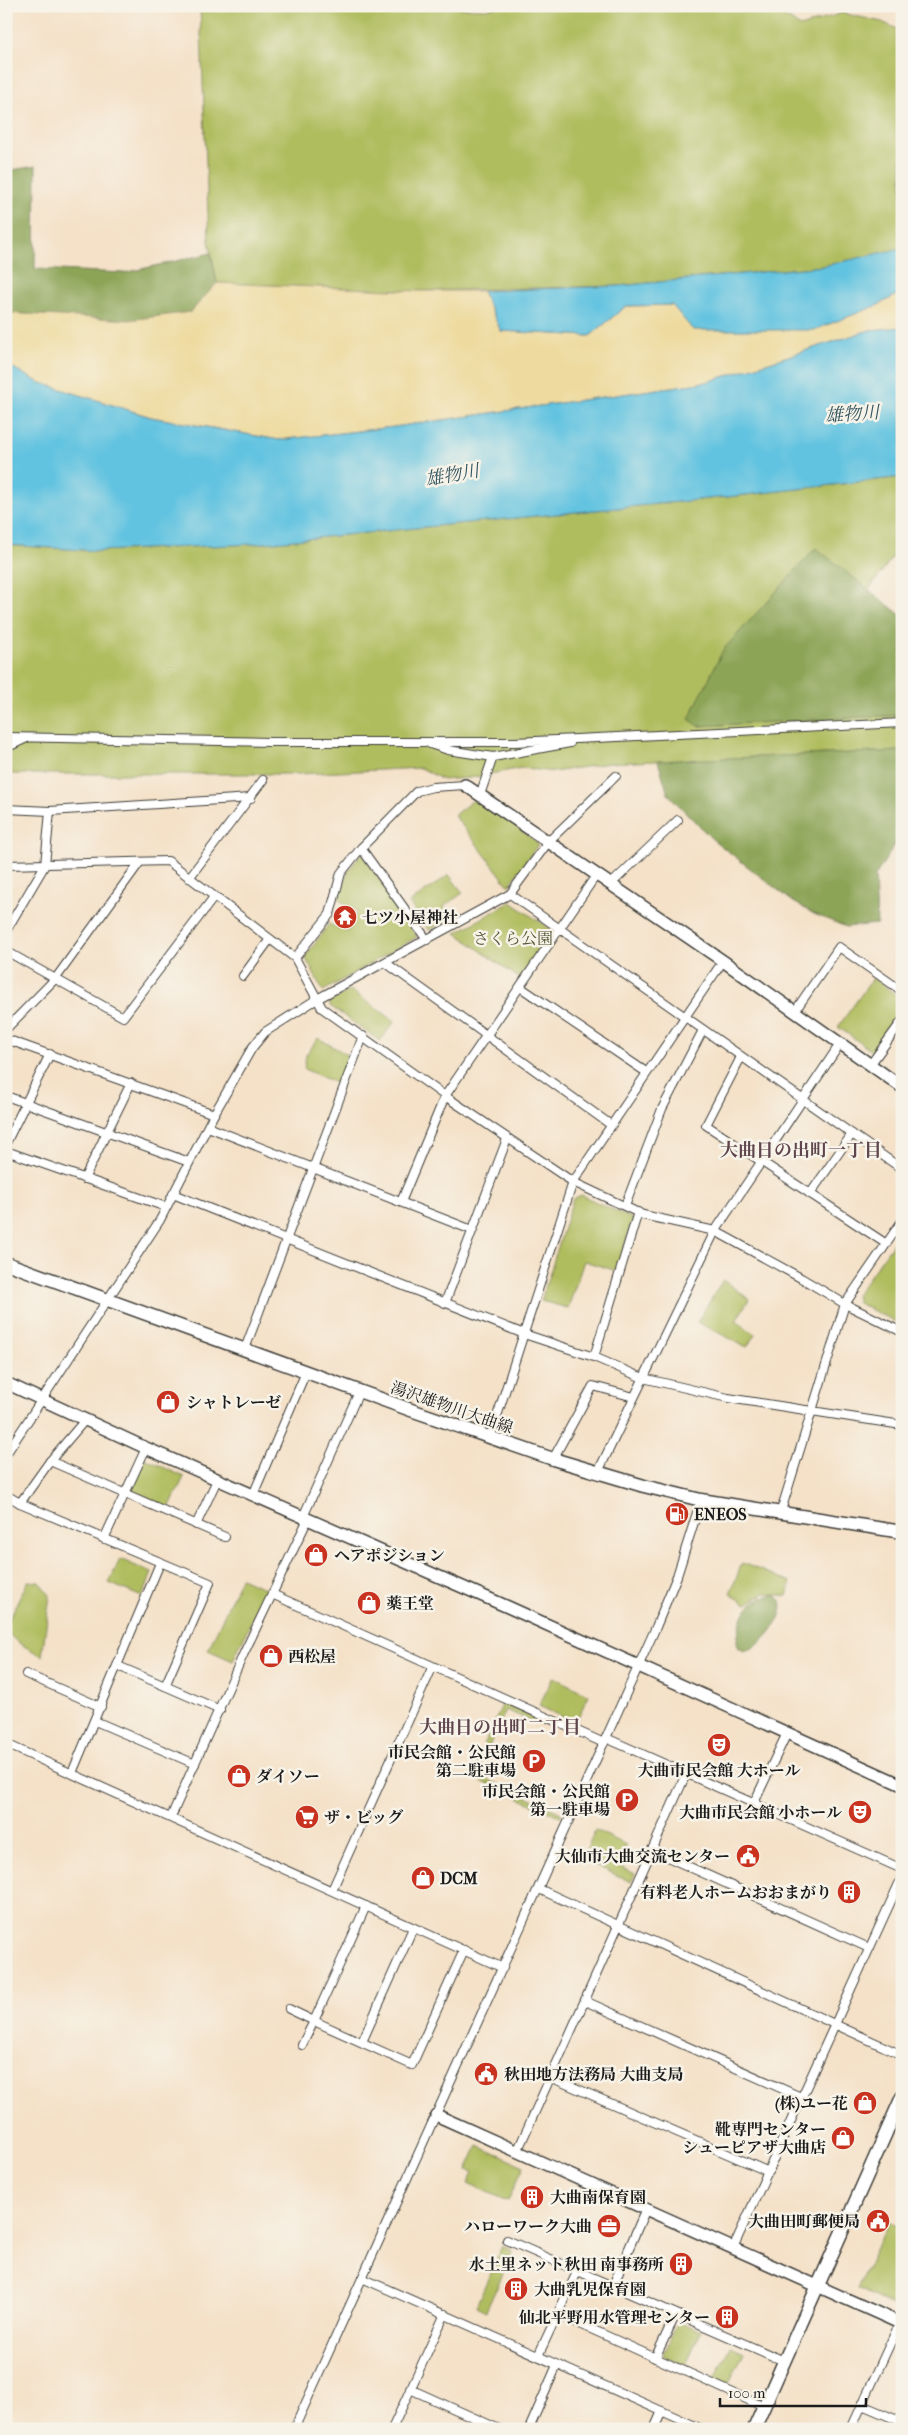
<svg xmlns="http://www.w3.org/2000/svg" width="908" height="2435" font-family="'IM FELL French Canon','Noto Serif JP',serif">
<rect width="100%" height="100%" fill="#f7f3e8"/>
<filter id="ink" filterUnits="userSpaceOnUse"><feTurbulence type="fractalNoise" baseFrequency=".02" numOctaves="2"/><feDisplacementMap in="SourceGraphic" scale="10" xChannelSelector="R" yChannelSelector="G"/><feConvolveMatrix kernelMatrix="1 2 1 2 8 2 1 2 1" color-interpolation-filters="sRGB"/></filter>
<filter id="wash" filterUnits="userSpaceOnUse"><feTurbulence type="fractalNoise" baseFrequency=".0096" numOctaves="4" result="noise"/><feDisplacementMap in="SourceGraphic" scale="20" xChannelSelector="R" yChannelSelector="G"/><feGaussianBlur stdDeviation="1.12" result="paint"/><feColorMatrix in="noise" values="0 0 0 0 0 0 0 0 0 0 0 0 0 0 0 0 0 1.4 0 .05"/><feComposite in="paint" operator="in"/></filter>
<g filter="url(#wash)">
<rect width="100%" height="100%" fill="#f4e1c8"/>
<g fill="#b0bd5f" stroke="#666c3e">
<polygon points="200,6 418,6 486,9 500,6 772,6 800,27 842,13 882,22 902,31 902,250 823,266 618,286 419,291 217,283 209,241"/>
<polygon points="902,477 902,544 868,591 816,548 699,726 902,715 902,751 609,763 554,772 522,768 469,778 443,780 421,768 298,774 6,774 6,545 99,551 254,544 728,497"/>
<polygon points="476,798 537,842 537,846 509,886 454,815"/>
<polygon points="362,853 417,937 323,991 305,957 329,924 347,932 357,911 339,900 348,871"/>
<polygon points="449,875 463,893 444,906 450,919 429,930 409,903"/>
<polygon points="511,902 553,931 520,979 456,933"/>
<polygon points="873,978 902,999 902,1011 873,1052 838,1027"/>
<polygon points="350,990 395,1021 380,1041 330,1006 330,1002"/>
<polygon points="318,1038 349,1056 338,1084 304,1069 306,1055"/>
<polygon points="581,1195 633,1219 617,1271 584,1261 568,1308 541,1301 573,1199"/>
<polygon points="902,1231 902,1322 900,1324 858,1303 856,1295"/>
<polygon points="723,1280 749,1299 736,1321 755,1334 747,1347 697,1322"/>
<polygon points="144,1458 184,1477 169,1508 130,1489"/>
<polygon points="120,1559 152,1573 142,1597 109,1583"/>
<polygon points="742,1563 791,1582 787,1596 765,1593 747,1604 730,1594"/>
<polygon points="241,1578 266,1589 233,1661 208,1650"/>
<path d="M28 1581 39 1582 50 1595 42 1656C31 1649 6 1640 6 1625Z"/>
<polygon points="553,1677 589,1695 575,1723 539,1706"/>
<polygon points="503,1703 540,1720 538,1724 506,1710 476,1774 561,1813 560,1817 470,1776"/>
<polygon points="595,1830 626,1845 617,1865 635,1874 631,1882 582,1859"/>
<polygon points="478,2146 524,2166 508,2201 468,2183 473,2172 467,2170"/>
<polygon points="889,2222 902,2228 902,2298 897,2308 857,2288"/>
<polygon points="502,2246 513,2251 486,2311 476,2306"/>
<polygon points="678,2321 701,2331 685,2366 664,2356 663,2354"/>
<polygon points="731,2346 744,2352 728,2385 715,2379"/>
</g>
<g fill="#8ca456" stroke="#546039">
<polygon points="36,166 35,269 124,273 211,253 217,283 191,312 129,320 6,313 6,171"/>
<polygon points="816,548 902,616 902,715 699,726 689,719 723,650"/>
<polygon points="902,751 902,834 875,876 877,924 846,927 814,914 792,901 711,838 668,794 658,761"/>
<path d="M773 1595C798 1602 764 1649 744 1651L739 1648C735 1642 738 1636 739 1629 743 1610 752 1598 773 1595Z"/>
</g>
<polygon fill="#eeda9e" stroke="#857b5d" points="217,283 419,291 482,291 501,331 590,336 626,306 672,305 814,330 878,305 902,292 902,327 870,330 707,382 394,427 279,440 151,417 38,382 6,364 6,313 129,320 191,312"/>
<g fill="#62c3e0" stroke="#3f707e">
<polygon points="902,248 902,292 878,305 814,330 693,330 672,305 626,306 590,336 501,331 482,291 618,286 823,266"/>
<polygon points="902,327 902,477 728,497 254,544 99,551 6,545 6,364 38,382 151,417 279,440 394,427 707,382 870,330"/>
</g>
</g>
<g filter="url(#ink)">
<g fill="none" stroke-linecap="round" stroke-linejoin="round">
<g stroke="#3c3a36" stroke-width="10">
<g id="street">
<polyline points="6,737 269,742 515,742 902,723"/>
<polyline points="430,744 448,750 493,757 570,743"/>
<polyline points="6,748 27,738"/>
<polyline points="480,795 493,757"/>
<polyline points="6,809 50,811 251,798"/>
<polyline points="361,848 427,940"/>
<polyline points="6,865 168,861 295,958 322,1008 445,1096 573,1182 643,1215 715,1231 801,1278 845,1304 902,1332"/>
<polyline points="189,878 263,780"/>
<polyline points="611,884 678,820"/>
<polyline points="510,894 902,1169"/>
<polyline points="6,931 45,865 50,811"/>
<polyline points="6,951 123,1017 214,897"/>
<polyline points="295,958 330,914 341,873 361,848 417,791 433,787 465,785"/>
<polyline points="386,963 611,1125"/>
<polyline points="243,976 270,939"/>
<polyline points="520,987 646,1072"/>
<polyline points="795,1011 839,947 902,991"/>
<polyline points="6,1029 56,978 140,862"/>
<polyline points="6,1039 214,1114"/>
<polyline points="741,1057 706,1125 885,1243"/>
<polyline points="870,1065 902,1021"/>
<polyline points="6,1096 189,1162"/>
<polyline points="208,1127 472,1230"/>
<polyline points="6,1143 50,1054"/>
<polyline points="6,1151 166,1207"/>
<polyline points="84,1179 131,1083"/>
<polyline points="173,1194 524,1334 594,1357 643,1378 728,1398 902,1425"/>
<polyline points="810,1194 852,1134"/>
<polyline points="401,1202 445,1096 597,874"/>
<polyline points="625,1206 662,1109 703,1030"/>
<polyline points="445,1303 507,1139"/>
<polyline points="245,1349 363,1036"/>
<polyline points="594,1357 638,1212"/>
<polyline points="490,1438 573,1182 723,961"/>
<polyline points="6,1454 160,1220 214,1114 252,1048 265,1032 317,999 510,894 549,841 616,776"/>
<polyline points="553,1459 593,1386 634,1397"/>
<polyline points="50,1461 225,1537"/>
<polyline points="598,1472 715,1231 840,1044"/>
<polyline points="6,1495 20,1503 210,1583 165,1686 220,1710"/>
<polyline points="253,1495 306,1372"/>
<polyline points="20,1503 50,1461 85,1420"/>
<polyline points="780,1514 845,1304 902,1221"/>
<polyline points="303,1517 359,1392"/>
<polyline points="196,1525 217,1480"/>
<polyline points="104,1539 146,1448"/>
<polyline points="272,1594 604,1743"/>
<polyline points="118,1666 165,1686"/>
<polyline points="26,1674 101,1707"/>
<polyline points="95,1721 195,1764"/>
<polyline points="606,1738 902,1869"/>
<polyline points="6,1744 503,1968"/>
<polyline points="72,1773 160,1563"/>
<polyline points="753,1805 787,1733"/>
<polyline points="171,1817 244,1653 308,1519"/>
<polyline points="652,1850 869,1948"/>
<polyline points="539,1889 902,2055"/>
<polyline points="332,1890 432,1668"/>
<polyline points="366,1906 314,2021 412,2065 464,1950"/>
<polyline points="585,2001 803,2098"/>
<polyline points="289,2009 314,2021 302,2045"/>
<polyline points="362,2042 413,1928"/>
<polyline points="550,2077 769,2172"/>
<polyline points="517,2152 686,1774"/>
<polyline points="507,2240 784,2361"/>
<polyline points="733,2248 902,1877"/>
<polyline points="362,2278 702,2429"/>
<polyline points="613,2285 646,2209"/>
<polyline points="558,2314 764,2407"/>
<polyline points="538,2356 578,2270"/>
<polyline points="655,2358 676,2314"/>
<polyline points="410,2389 499,2429"/>
<polyline points="862,2405 902,2422"/>
<polyline points="294,2429 656,1627 677,1576 701,1500"/>
<polyline points="392,2429 445,2314"/>
<polyline points="529,2429 557,2365"/>
<polyline points="654,2429 662,2411"/>
<polyline points="851,2429 901,2320"/>
</g>
</g>
<g stroke="#3c3a36" stroke-width="14">
<g id="secondary">
<polyline points="465,785 723,961 902,1087"/>
<polyline points="6,1383 146,1448 508,1607 902,1785"/>
<polyline points="436,2115 902,2324"/>
</g>
</g>
<g stroke="#3c3a36" stroke-width="15">
<g id="primary">
<polyline points="6,1263 411,1410 553,1459 644,1486 701,1500 902,1532"/>
<polyline points="754,2429 902,2097"/>
</g>
</g>
<use href="#street" stroke="#fff" stroke-width="8"/>
<use href="#secondary" stroke="#fff" stroke-width="11"/>
<use href="#primary" stroke="#fff" stroke-width="12"/>
</g>
</g>
<defs>
<g id="temple-disc" transform="scale(1.25)"><circle r="9.5" fill="#c8321e" stroke="#f7f3e8"/><path d="M0-6L5-2H3V0L6.5 2.5H4V6H1.5V3h-3V6H-4V2.5H-6.5L-3 0V-2H-5Z" fill="#fff"/></g>
<g id="shop-disc" transform="scale(1.25)"><circle r="9.5" fill="#c8321e" stroke="#f7f3e8"/><path d="M-5-2.5h2.3a2.7 3.5 0 0 1 5.4 0H5L5.5 6h-11ZM-1.5-2.5h3a1.5 2.3 0 0 0-3 0Z" fill="#fff"/></g>
<g id="fuel-disc" transform="scale(1.25)"><circle r="9.5" fill="#c8321e" stroke="#f7f3e8"/><path d="M-5.5-6h7V0h2V4h1.3V-2.5L3-4.5l.8-.8L6-3V5H2.5V1h-1V6h-7ZM-4.2-4.7v3.2H.2V-4.7Z" fill="#fff"/></g>
<g id="theatre-disc" transform="scale(1.25)"><circle r="9.5" fill="#c8321e" stroke="#f7f3e8"/><path d="M-5-5.5Q0-4 5-5.5V0Q5 5 0 6Q-5 5-5 0ZM-3.3-2.5H-1v1.5H-3.3ZM1-2.5H3.3v1.5H1ZM-2.8 1Q0 5.5 2.8 1Z" fill="#fff"/></g>
<g id="parking-disc" transform="scale(1.25)"><circle r="9.5" fill="#c8321e" stroke="#f7f3e8"/><path d="M-3.5-5.5H1a3.5 3.5 0 0 1 0 7H-1V5.5H-3.5ZM-1-3.4V-.6H.8a1.4 1.4 0 0 0 0-2.8Z" fill="#fff"/></g>
<g id="supermarket-disc" transform="scale(1.25)"><circle r="9.5" fill="#c8321e" stroke="#f7f3e8"/><path d="M-6-5.5h2.5l.6 2H6L4.5 2H-2.5L-4.4-4H-6ZM-1.5 3.2a1.3 1.3 0 1 0 .1 0ZM3 3.2a1.3 1.3 0 1 0 .1 0Z" fill="#fff"/></g>
<g id="civic-disc" transform="scale(1.25)"><circle r="9.5" fill="#c8321e" stroke="#f7f3e8"/><path d="M-.6-6.5H3V-4.5H.6V-3L4-1V1h2V6H-6V1h2V-1L-.6-3ZM-1.2 2.5V6h2.4V2.5Z" fill="#fff"/></g>
<g id="building-disc" transform="scale(1.25)"><circle r="9.5" fill="#c8321e" stroke="#f7f3e8"/><path d="M-4-6H4V6H1V3H-1V6H-4ZM-2.5-4.3h1.7v1.8h-1.7ZM.8-4.3h1.7v1.8H.8ZM-2.5-1h1.7V.8h-1.7ZM.8-1h1.7V.8H.8Z" fill="#fff"/></g>
<g id="office-disc" transform="scale(1.25)"><circle r="9.5" fill="#c8321e" stroke="#f7f3e8"/><path d="M-6-3h4V-5.5h4V-3h4V5H-6ZM-1-4.5V-3h2v-1.5ZM-6 0V1H6V0Z" fill="#fff"/></g>
</defs>
<g fill-rule="evenodd">
<use href="#temple-disc" x="345" y="917"/>
<use href="#shop-disc" x="168" y="1402"/>
<use href="#fuel-disc" x="677" y="1514"/>
<use href="#shop-disc" x="316" y="1555"/>
<use href="#shop-disc" x="369" y="1603"/>
<use href="#shop-disc" x="271" y="1656"/>
<use href="#theatre-disc" x="719" y="1745"/>
<use href="#parking-disc" x="534" y="1761"/>
<use href="#shop-disc" x="239" y="1776"/>
<use href="#parking-disc" x="627" y="1800"/>
<use href="#theatre-disc" x="860" y="1812"/>
<use href="#supermarket-disc" x="307" y="1817"/>
<use href="#civic-disc" x="748" y="1856"/>
<use href="#shop-disc" x="423" y="1878"/>
<use href="#building-disc" x="849" y="1892"/>
<use href="#civic-disc" x="486" y="2074"/>
<use href="#shop-disc" x="865" y="2103"/>
<use href="#shop-disc" x="843" y="2138"/>
<use href="#building-disc" x="532" y="2197"/>
<use href="#civic-disc" x="878" y="2221"/>
<use href="#office-disc" x="609" y="2226"/>
<use href="#building-disc" x="681" y="2264"/>
<use href="#building-disc" x="516" y="2289"/>
<use href="#building-disc" x="727" y="2317"/>
</g>
<g text-anchor="middle" stroke-width="5" stroke-linejoin="round" paint-order="stroke">
<g font-size="16" font-weight="bold" fill="#1c1c1c" stroke="#f7f3e8" text-anchor="start">
<text x="362" y="923">七ツ小屋神社</text>
<text x="186" y="1408">シャトレーゼ</text>
<text x="694" y="1520">ENEOS</text>
<text x="334" y="1561">ヘアポジション</text>
<text x="386" y="1609">薬王堂</text>
<text x="288" y="1662">西松屋</text>
<text x="516" y="1758" text-anchor="end">市民会館・公民館<tspan x="516" dy="18">第二駐車場</tspan></text>
<text x="719" y="1776" text-anchor="middle">大曲市民会館 大ホール</text>
<text x="256" y="1782">ダイソー</text>
<text x="610" y="1797" text-anchor="end">市民会館・公民館<tspan x="610" dy="18">第一駐車場</tspan></text>
<text x="842" y="1818" text-anchor="end">大曲市民会館 小ホール</text>
<text x="324" y="1823">ザ・ビッグ</text>
<text x="730" y="1862" text-anchor="end">大仙市大曲交流センター</text>
<text x="440" y="1884">DCM</text>
<text x="832" y="1898" text-anchor="end">有料老人ホームおおまがり</text>
<text x="504" y="2080">秋田地方法務局 大曲支局</text>
<text x="848" y="2109" text-anchor="end">(株)ユー花</text>
<text x="826" y="2135" text-anchor="end">靴専門センター<tspan x="826" dy="18">シューピアザ大曲店</tspan></text>
<text x="550" y="2203">大曲南保育園</text>
<text x="860" y="2227" text-anchor="end">大曲田町郵便局</text>
<text x="592" y="2232" text-anchor="end">ハローワーク大曲</text>
<text x="664" y="2270" text-anchor="end">水土里ネット秋田 南事務所</text>
<text x="534" y="2295">大曲乳児保育園</text>
<text x="710" y="2323" text-anchor="end">仙北平野用水管理センター</text>
</g>
<g font-size="16" fill="#505433" stroke="#f7f3e8">
<text x="513" y="944">さくら公園</text>
</g>
<g font-size="16" fill="#1c1c1c" stroke="#f7f3e8">
<text transform="translate(452 1407) rotate(19)" y="6">湯沢雄物川大曲線</text>
</g>
<g font-size="18" font-style="italic" fill="#345661" stroke="#f7f3e8">
<text transform="translate(852 414) rotate(-4)" y="6">雄物川</text>
<text transform="translate(452 475) rotate(-10)" y="6">雄物川</text>
</g>
<g font-size="18" font-weight="bold" fill="#5f454d" stroke="#f7f3e8">
<text x="801" y="1156">大曲日の出町一丁目</text>
<text x="500" y="1733">大曲日の出町二丁目</text>
</g>
</g>
<rect width="908" height="2435" fill="none" stroke="#f7f3e8" stroke-width="25"/>
<path d="M720 2398v8h146v-8" fill="none" stroke="#1c1c1c" stroke-width="2.5"/>
<text x="728" y="2398" font-size="15" fill="#1c1c1c" stroke="#f7f3e8" stroke-width="4" paint-order="stroke">100 m</text>
</svg>
